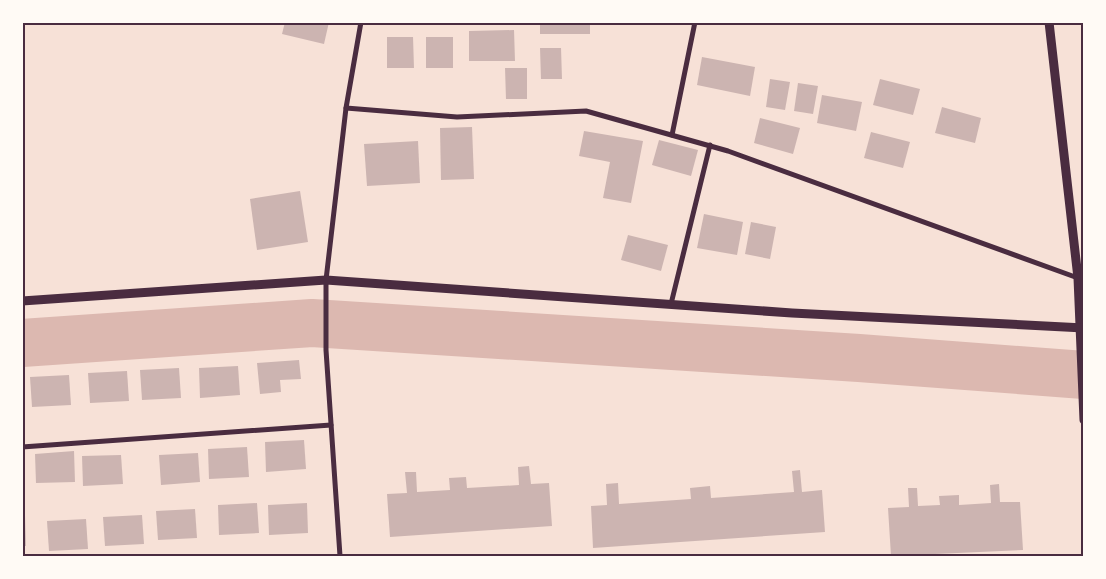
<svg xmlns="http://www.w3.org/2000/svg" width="1106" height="579" font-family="'Times New Roman',serif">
<rect width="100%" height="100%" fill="#f7e1d7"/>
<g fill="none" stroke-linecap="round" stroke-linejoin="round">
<polyline stroke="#dcb8b0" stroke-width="48" points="22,343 312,323 859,358 1084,375"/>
</g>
<g fill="#ccb4b1">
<polygon points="285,22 329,22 324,44 282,34"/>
<rect x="540" y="22" width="50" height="12"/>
<polygon points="514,30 515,61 469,61 469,31"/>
<polygon points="387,37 413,37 414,68 387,68"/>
<rect x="426" y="37" width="27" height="31"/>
<polygon points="540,48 561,48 562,79 541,79"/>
<polygon points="702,57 755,67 750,96 697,85"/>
<polygon points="505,68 527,68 527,99 506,99"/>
<polygon points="770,79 790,82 785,110 766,107"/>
<polygon points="880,79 920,89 913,115 873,105"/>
<polygon points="798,83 818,86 813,114 794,111"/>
<polygon points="822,95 862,102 856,131 817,123"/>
<polygon points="942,107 981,118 975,143 935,133"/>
<polygon points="760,118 800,128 793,154 754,143"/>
<polygon points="472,127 474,179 441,180 440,128"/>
<polygon points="584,131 643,141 631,203 603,198 610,162 579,156"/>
<polygon points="871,132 910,142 903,168 864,158"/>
<polygon points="659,140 698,150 691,176 652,165"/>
<polygon points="418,141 420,183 367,186 364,144"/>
<polygon points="300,191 308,242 257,250 250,199"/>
<polygon points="704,214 743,222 737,255 697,248"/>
<polygon points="751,222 776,227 770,259 745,254"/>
<polygon points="628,235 668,245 661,271 621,260"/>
<polygon points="299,360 301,379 280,380 281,392 260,394 257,363"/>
<polygon points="238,366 240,395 200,398 199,368"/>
<polygon points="179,368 181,398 142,400 140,370"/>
<polygon points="127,371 129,401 90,403 88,373"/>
<polygon points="69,375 71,405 32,407 30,377"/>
<polygon points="304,440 306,469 266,472 265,442"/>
<polygon points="247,447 249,477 209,479 208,449"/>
<polygon points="74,451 75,482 36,483 35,454"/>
<polygon points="198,453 200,482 161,485 159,455"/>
<polygon points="121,455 123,484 83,486 82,456"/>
<polygon points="529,466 531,484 549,483 552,526 390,537 387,494 407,493 405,472 416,472 417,492 450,490 449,478 466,477 467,488 519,485 518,467"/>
<polygon points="800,470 802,492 822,490 825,532 593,548 591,506 607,505 606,484 618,483 619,504 691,499 690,488 710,486 711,498 794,492 792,471"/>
<polygon points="999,484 1000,502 1020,502 1023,550 891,556 888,508 909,507 908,488 917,488 918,506 940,505 939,496 959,495 959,505 991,503 990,485"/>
<polygon points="257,503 259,533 219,535 218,505"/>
<polygon points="307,503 308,533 269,535 268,505"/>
<polygon points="195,509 197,538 158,540 156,511"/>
<polygon points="142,515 144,544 105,546 103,517"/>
<polygon points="22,516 25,516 26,546 22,546"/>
<polygon points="86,519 88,549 49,551 47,521"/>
</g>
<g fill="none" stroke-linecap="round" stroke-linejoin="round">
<g stroke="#4a2c40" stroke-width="5">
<polyline points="346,108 457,117 586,111 728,151 1078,278"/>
<polyline points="672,135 695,22"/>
<polyline points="671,304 710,145"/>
<polyline points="22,447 331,425"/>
<polyline points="340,556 326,350 326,280 346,108 361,22"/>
</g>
<g stroke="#4a2c40" stroke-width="9">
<polyline points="1049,22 1078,278 1084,420"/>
<polyline points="22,301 326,280 792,313 1084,328"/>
</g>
</g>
<rect width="1106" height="579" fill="none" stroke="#fffaf5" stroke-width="48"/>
<rect x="24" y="24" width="1058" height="531" fill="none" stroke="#4a2c40" stroke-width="2"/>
</svg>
